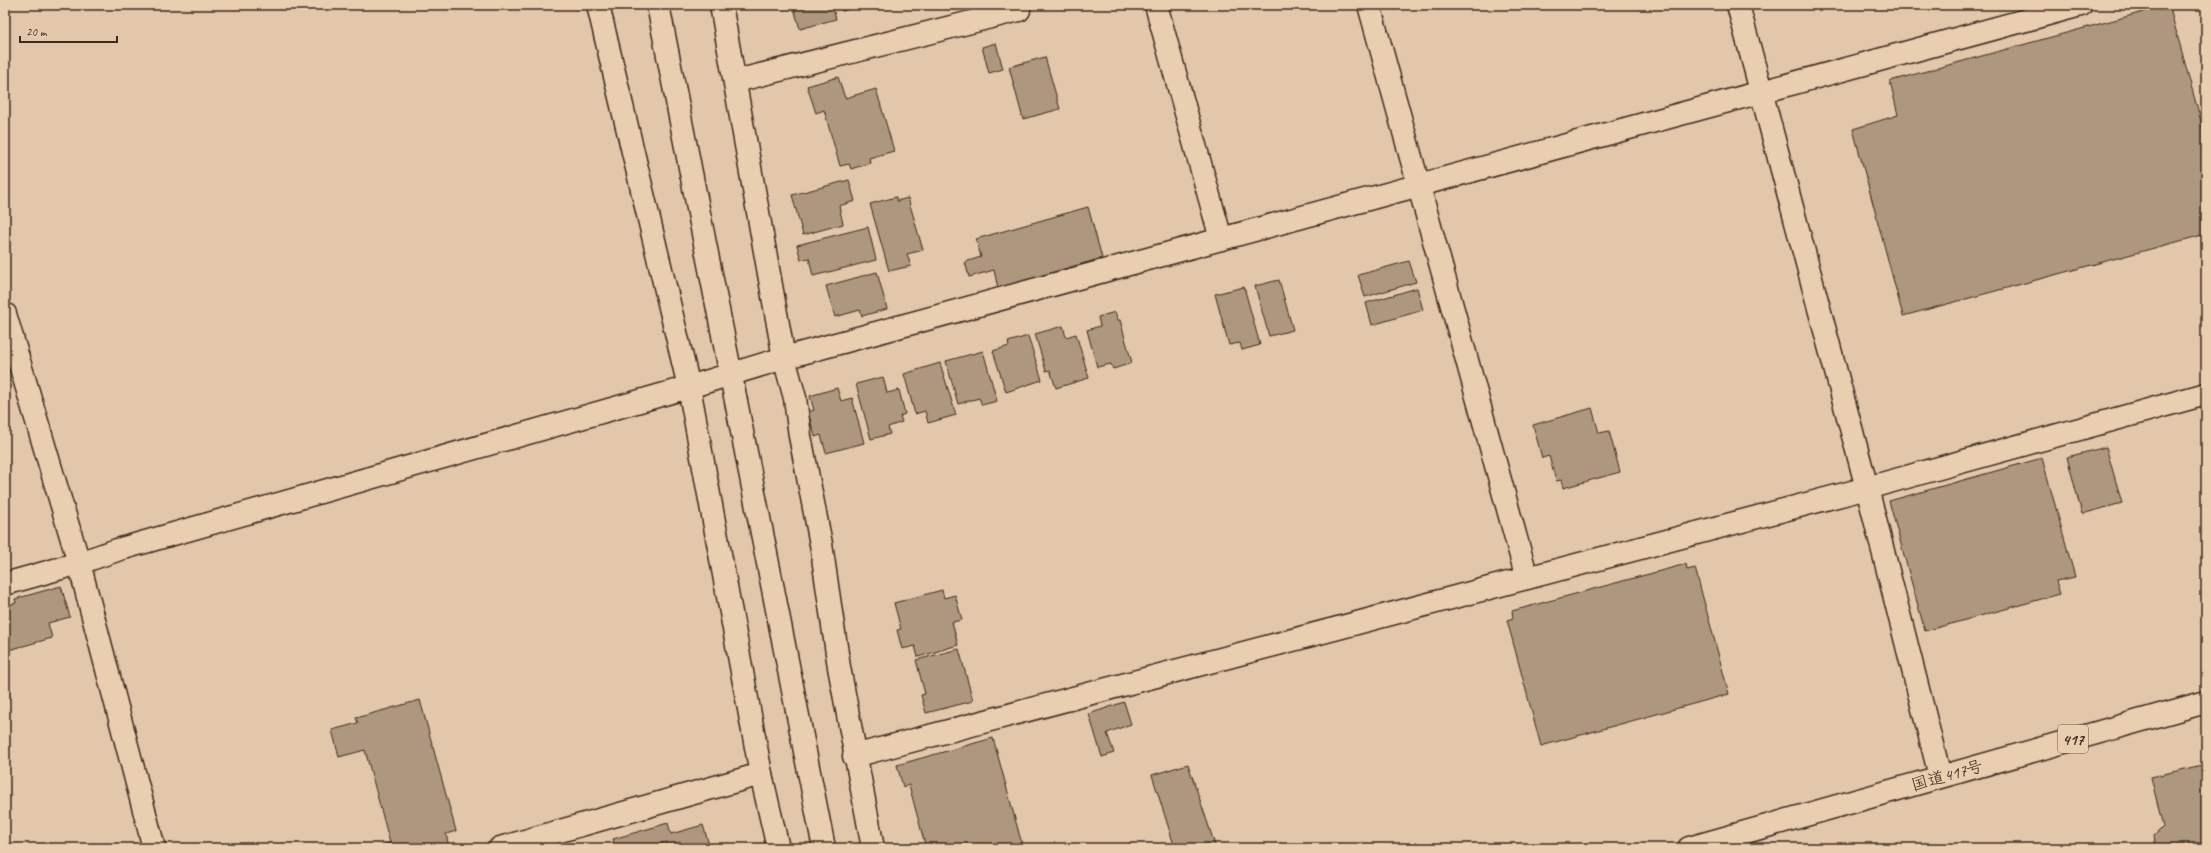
<svg xmlns="http://www.w3.org/2000/svg" width="2211" height="853" font-family="Caveat,'Klee One',sans-serif">
<rect width="100%" height="100%" fill="#e2c7aa"/>
<filter id="ink" filterUnits="userSpaceOnUse"><feTurbulence type="fractalNoise" baseFrequency=".025" numOctaves="2"/><feDisplacementMap in="SourceGraphic" scale="8" xChannelSelector="R" yChannelSelector="G"/><feConvolveMatrix kernelMatrix="1 2 1 2 8 2 1 2 1" color-interpolation-filters="sRGB"/></filter>
<g filter="url(#ink)">
<g fill="#ae977f" stroke="#3b2a1e">
<polygon points="793,5 832,5 836,19 800,29"/>
<polygon points="840,5 863,5 842,11"/>
<polygon points="2169,5 2206,140 2206,234 1903,316 1853,129 1898,115 1890,81"/>
<polygon points="996,43 1003,69 989,73 982,47"/>
<polygon points="1045,57 1060,109 1023,119 1009,67"/>
<polygon points="838,77 845,98 876,89 894,151 869,158 870,163 851,169 849,164 840,166 824,110 816,113 807,86"/>
<polygon points="849,180 855,201 839,206 843,224 803,235 792,195"/>
<polygon points="896,197 897,201 908,198 923,250 907,254 911,266 889,271 870,204"/>
<polygon points="1088,207 1102,258 998,288 994,270 969,277 965,262 981,257 976,239"/>
<polygon points="868,227 876,260 813,276 809,258 801,260 797,245"/>
<polygon points="1409,261 1416,282 1365,297 1358,275"/>
<polygon points="877,272 887,309 862,316 860,310 835,317 826,286"/>
<polygon points="1279,280 1293,330 1269,336 1255,286"/>
<polygon points="1244,287 1260,345 1242,350 1240,343 1229,345 1215,294"/>
<polygon points="1417,288 1423,310 1372,325 1366,303"/>
<polygon points="1115,312 1118,320 1120,320 1132,363 1113,369 1111,364 1097,367 1087,330 1100,326 1098,317"/>
<polygon points="1063,326 1066,337 1076,334 1089,378 1056,388 1050,370 1046,371 1035,334"/>
<polygon points="1028,336 1042,380 1006,392 993,351 1009,346 1008,342"/>
<polygon points="983,351 997,401 982,405 979,398 958,404 946,361"/>
<polygon points="940,363 956,415 928,423 925,411 915,414 904,374"/>
<polygon points="883,377 887,393 899,390 905,414 900,416 902,422 888,427 890,434 871,439 856,384"/>
<polygon points="837,388 841,401 852,398 864,443 826,453 821,435 815,437 808,412 814,410 810,396"/>
<polygon points="1592,408 1599,433 1609,431 1620,472 1563,488 1561,480 1556,481 1549,456 1542,458 1533,425"/>
<polygon points="2106,447 2122,503 2082,514 2067,457"/>
<polygon points="2042,458 2075,577 2056,581 2060,594 1925,631 1889,501"/>
<polygon points="1686,564 1687,570 1695,568 1729,694 1541,746 1507,620 1513,618 1512,611"/>
<polygon points="61,586 70,617 48,623 52,638 5,651 5,606 16,603 15,599"/>
<polygon points="942,590 944,598 955,595 962,620 952,622 958,645 918,657 915,646 902,649 897,630 901,629 894,603"/>
<polygon points="959,649 973,701 926,713 921,695 925,694 916,660"/>
<polygon points="5,678 10,698 5,700"/>
<polygon points="420,700 456,831 446,834 449,847 446,848 372,848 390,843 365,750 339,757 332,730 358,723 356,718"/>
<polygon points="1124,702 1131,724 1107,733 1114,753 1102,757 1089,714"/>
<polygon points="993,738 1023,848 926,848 909,785 903,787 897,765"/>
<polygon points="1188,764 1216,848 1175,848 1152,775"/>
<polygon points="2206,764 2206,848 2156,848 2154,836 2163,827 2151,777"/>
<polygon points="668,823 671,834 703,825 710,848 668,848 667,842 644,848 615,848 613,839"/>
</g>
<g fill="none" stroke-linecap="round" stroke-linejoin="round">
<g stroke="#3b2a1e" stroke-width="25">
<g id="street">
<polyline points="598,5 689,387 761,774 778,848"/>
<polyline points="658,5 824,848"/>
<polyline points="721,5 784,358 795,398 800,436 821,544 839,667 873,848"/>
<polyline points="1156,5 1221,239"/>
<polyline points="1369,5 1527,578"/>
<polyline points="1738,5 1867,488 1940,776"/>
<polyline points="736,81 1019,10"/>
<polyline points="5,314 79,563 154,848"/>
<polyline points="5,584 79,563 117,550 689,387 784,358 2081,5"/>
<polyline points="854,756 1867,488 2206,394"/>
<polyline points="500,848 761,774"/>
</g>
</g>
<g stroke="#3b2a1e" stroke-width="25">
<polyline id="highway" points="1689,848 2206,702"/>
</g>
<use href="#street" stroke="#e9ceb0" stroke-width="22"/>
<use href="#highway" stroke="#e9ceb0" stroke-width="22"/>
</g>
</g>
<g text-anchor="middle" stroke-width="4" stroke-linejoin="round" paint-order="stroke">
<rect fill="#e9ceb0" stroke="#6f5b4a" stroke-width="1" x="2058" y="725" width="30" height="28" rx="3"/>
<g font-size="16" font-weight="bold" fill="#3b2a1e">
<text x="2073" y="745">417</text>
</g>
<g font-size="17" fill="#3b2a1e" stroke="#e9ceb0">
<text transform="translate(1947 775) rotate(-16)" y="6">国道417号</text>
</g>
</g>
<rect width="2211" height="853" fill="none" stroke="#e9ceb0" stroke-width="20"/>
<rect x="10" y="10" width="2191" height="833" fill="none" stroke="#3b2a1e" stroke-width="1.5" filter="url(#ink)"/>
<path d="M20 36v6h97v-6" fill="none" stroke="#3b2a1e" stroke-width="2"/>
<text x="26" y="36" font-size="12" fill="#3b2a1e" stroke="#e9ceb0" stroke-width="3" paint-order="stroke">20 m</text>
</svg>
